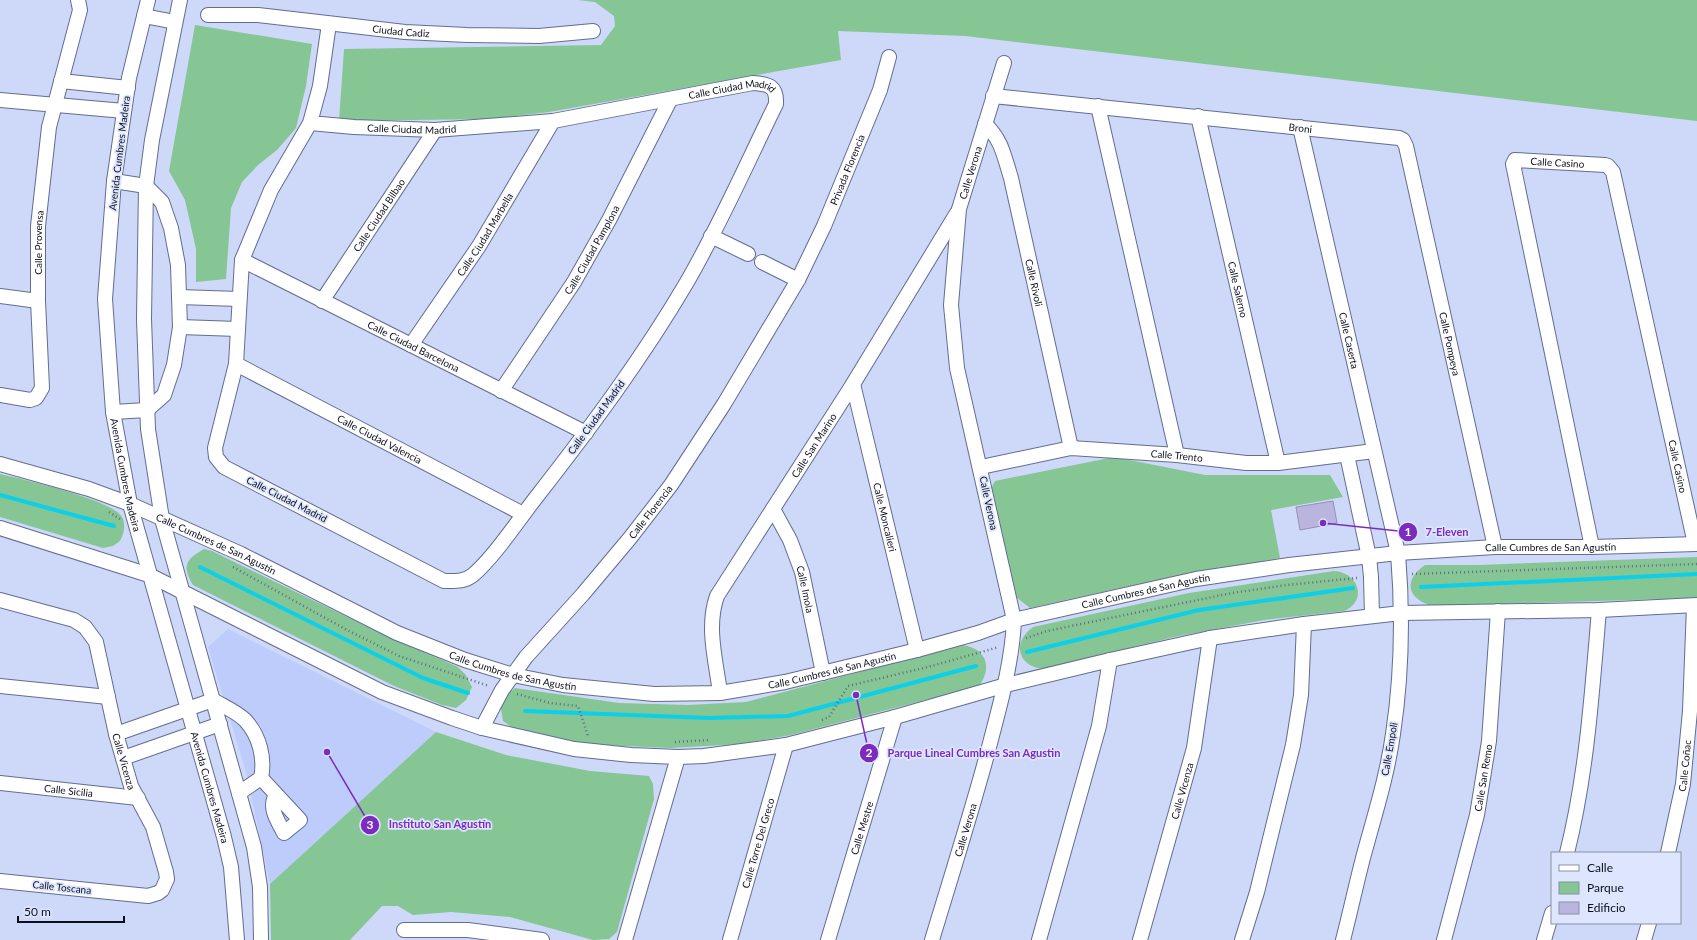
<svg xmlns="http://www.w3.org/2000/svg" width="1697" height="940" font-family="Lato,sans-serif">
<rect width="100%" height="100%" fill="#ced8f9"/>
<polygon fill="#bdccfb" points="228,629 436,732 270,884 246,772 208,647"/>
<g fill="#86c594">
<polygon points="578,0 1697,0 1697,121 965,36 838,31 841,60 549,112 488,119 339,121 344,49 601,45 615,26 614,16 595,2"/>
<polygon points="195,25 312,44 306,86 296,128 277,150 258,165 242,182 231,208 226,279 196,282 196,249 185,200 169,171"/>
<polygon points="1114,457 1205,475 1330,475 1343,497 1271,510 1280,558 1129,586 1030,608 1016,597 990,490 995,481"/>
<path d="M0 474C22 479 113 500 122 517 126 524 124 534 120 541L113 546 103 548 0 517Z"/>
<path d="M204 549 212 551 376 631 458 667 465 674 472 687 466 700 456 708 442 705 394 686 193 585C182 566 185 560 204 549Z"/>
<path d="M1697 557V598L1432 606C1407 599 1403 580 1425 565H1478Z"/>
<path d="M1334 571C1360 573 1367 601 1344 611L1264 620 1174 637 1043 669C1017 666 1012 642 1033 627L1189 593Z"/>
<path d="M962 645C986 648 993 667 979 686L791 735 741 744 670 748 602 745 559 740 514 729 503 721 501 709 504 697 515 688 619 703 688 705 746 702Z"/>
<polygon points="436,732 506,755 590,771 649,776 653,784 654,799 617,932 609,939 593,940 510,917 451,912 413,915 398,906 382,906 350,940 271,940 270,884"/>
</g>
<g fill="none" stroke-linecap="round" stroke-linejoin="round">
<g stroke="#0ccfe9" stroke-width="4">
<polyline points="0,495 114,526"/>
<polyline points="200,567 423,678 468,693"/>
<polyline points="1421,587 1697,574"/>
<polyline points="1027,652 1199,610 1353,588"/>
<polyline points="525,711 709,718 788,716 976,666"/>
</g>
</g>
<polygon fill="#bab5de" stroke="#9590b7" points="1333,501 1337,523 1300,530 1296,507"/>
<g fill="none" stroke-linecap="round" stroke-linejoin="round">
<g stroke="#626d91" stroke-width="16">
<g id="minor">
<path id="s1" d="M148 0 129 78 114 181 105 299 113 412 130 504 224 837 231 867 237 940"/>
<polyline points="180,0 152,140 146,186 144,319 148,429 162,519 254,847 260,887 261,940"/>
<path id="s2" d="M208 15H258L405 32 467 35 539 36 593 31"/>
<polyline points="144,16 175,22"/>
<polyline points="61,81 128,88"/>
<path id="s3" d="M993 96 1399 138 1403 140 1406 146 1495 547"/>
<polyline points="0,100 124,111"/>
<polyline points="1098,106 1177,455"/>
<path id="s4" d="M1198 116 1278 463"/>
<path id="s5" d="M310 123 354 127 435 130 553 121 753 83C769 84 777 86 776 104 747 163 720 225 687 282 643 357 591 427 538 495 519 519 495 556 473 575 464 582 455 581 444 581L224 467 216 457 215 448 236 364 242 260 271 190 310 123 320 86 329 24"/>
<path id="s6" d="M985 124C1002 140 1004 156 1011 178L1071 448"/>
<path id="s7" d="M1300 127 1398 553C1403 614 1402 674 1393 734 1387 777 1374 817 1363 858 1356 885 1350 913 1343 940"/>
<polyline points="711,236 748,254"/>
<path id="s8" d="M242 260 586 433"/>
<polyline points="762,262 798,280"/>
<polyline points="0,296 38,301"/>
<polyline points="179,297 239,299"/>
<path id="s9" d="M322 301 435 130"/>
<polyline points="180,327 238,329"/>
<path id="s10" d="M411 345 479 246 553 121"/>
<path id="s11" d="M236 364 523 514"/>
<path id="s12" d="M853 384 917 650"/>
<path id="s13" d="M501 391 574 282 609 220 670 100"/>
<path id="s14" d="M0 395 30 400 36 398 42 388 38 301V226L49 127 80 10 78 0"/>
<polyline points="113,412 147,410 164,395 174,365 180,327 178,265 171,228 162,202 146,186 114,181"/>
<polyline points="1347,455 1369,557 1371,577 1372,616"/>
<path id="s15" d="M0 464 89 489 130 504 241 554 397 633 465 660 513 675 563 685 654 694 720 693 785 682 917 650 978 633 1014 620 1196 579 1289 565 1398 553 1495 547H1592L1697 544"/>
<path id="s16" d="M981 467 1071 448 1177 455 1246 463H1278L1374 451"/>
<path id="s17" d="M773 509 790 540 802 572 823 673"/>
<polyline points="0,528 149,575 382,692 452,718 482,728 574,749 631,755 678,757 704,756 786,745 895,717 1006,685 1110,660 1210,638 1304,624 1401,613 1599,610 1697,605"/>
<path id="s18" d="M1592 547 1513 164 1515 160 1605 165 1608 166 1613 172 1695 544"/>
<path id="s19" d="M0 600 74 620 85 627 96 642 116 734 131 786 153 827 166 872 167 879 162 890 158 893 148 896 0 881"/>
<polyline points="0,686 108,697"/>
<path id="s20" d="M720 693C716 661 706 627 717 596L853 384 957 213"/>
<path id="s21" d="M482 728 502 690 526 657 583 594 630 538 671 485 724 404 798 280 824 226 880 90 889 57"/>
<path d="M116 734 213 700C223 706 237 712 245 720 260 736 265 759 261 778L239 793"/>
<polyline points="123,758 220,724"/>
<path d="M261 778 300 820 284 833C278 821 268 808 276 795"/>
<path id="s22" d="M0 783 138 798"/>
<path d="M1567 853C1587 773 1592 692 1599 610"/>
<path id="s23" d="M1668 853 1683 784 1690 711 1694 606"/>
<polyline points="404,930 468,930 542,940"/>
<polyline points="625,940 678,757"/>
<path id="s24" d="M730 940 786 745"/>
<path id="s25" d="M828 940 895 717"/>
<path id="s26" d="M932 940C951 877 971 814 988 751 999 708 1012 665 1014 620L957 368 951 305 959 209 1004 63"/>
<polyline points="1039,940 1099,726 1110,660"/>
<path id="s27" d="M1140 940 1194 748 1210 638"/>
<polyline points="1242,940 1257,892 1293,745 1301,695 1304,624"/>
<path id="s28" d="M1444 940 1477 815 1489 741 1498 611"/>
<polyline points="1544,940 1552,913"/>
<polyline points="1644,940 1649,923"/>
</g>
</g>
<g stroke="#646b81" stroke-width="2.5" stroke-dasharray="1 3" stroke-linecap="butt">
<polyline points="109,512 120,519"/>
<polyline points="233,567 347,630 399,656 489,686"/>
<polyline points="1412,574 1697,564"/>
<polyline points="1026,638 1047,631 1232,593 1287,585 1357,578"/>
<polyline points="517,694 550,703 578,706 588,736"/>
<polyline points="822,720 829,717 848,686 928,667 999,647"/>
<polyline points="675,742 710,740"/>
</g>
<use href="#minor" stroke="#fff" stroke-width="14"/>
</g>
<g text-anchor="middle" stroke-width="3.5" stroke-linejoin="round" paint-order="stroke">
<g font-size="10" fill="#0c101e" stroke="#dde6fe">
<text dy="4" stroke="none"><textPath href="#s2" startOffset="194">Ciudad Cadiz</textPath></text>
<text dy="4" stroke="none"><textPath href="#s5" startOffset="426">Calle Ciudad Madrid</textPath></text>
<text dy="4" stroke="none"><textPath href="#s3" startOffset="309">Broni</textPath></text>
<text dy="4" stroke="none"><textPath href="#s5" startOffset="102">Calle Ciudad Madrid</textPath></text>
<text transform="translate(119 153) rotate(-83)" y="4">Avenida Cumbres Madeira</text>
<text dy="4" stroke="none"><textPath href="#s18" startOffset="438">Calle Casino</textPath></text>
<text dy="4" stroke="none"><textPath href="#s21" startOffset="671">Privada Florencia</textPath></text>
<text dy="4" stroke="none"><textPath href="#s26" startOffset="787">Calle Verona</textPath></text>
<text dy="4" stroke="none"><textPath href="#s9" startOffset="103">Calle Ciudad Bilbao</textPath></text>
<text dy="4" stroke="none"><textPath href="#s10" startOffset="133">Calle Ciudad Marbella</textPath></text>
<text dy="4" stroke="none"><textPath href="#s14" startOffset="194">Calle Provensa</textPath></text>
<text dy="4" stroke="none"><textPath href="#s13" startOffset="168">Calle Ciudad Pamplona</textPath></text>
<text dy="4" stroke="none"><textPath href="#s6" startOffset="168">Calle Rivoli</textPath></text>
<text dy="4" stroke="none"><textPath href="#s4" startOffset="178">Calle Salerno</textPath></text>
<text dy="4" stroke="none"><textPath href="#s7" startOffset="219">Calle Caserta</textPath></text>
<text dy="4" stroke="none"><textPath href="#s3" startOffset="622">Calle Pompeya</textPath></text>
<text dy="4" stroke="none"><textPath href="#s8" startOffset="192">Calle Ciudad Barcelona</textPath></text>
<text transform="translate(596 417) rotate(-54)" y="4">Calle Ciudad Madrid</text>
<text dy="4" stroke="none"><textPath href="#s11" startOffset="162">Calle Ciudad Valencia</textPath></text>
<text dy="4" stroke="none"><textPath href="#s20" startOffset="277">Calle San Marino</textPath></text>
<text dy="4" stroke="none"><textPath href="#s16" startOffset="198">Calle Trento</textPath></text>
<text dy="4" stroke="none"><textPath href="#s18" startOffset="798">Calle Casino</textPath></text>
<text dy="4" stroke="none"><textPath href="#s1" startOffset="480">Avenida Cumbres Madeira</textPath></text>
<text transform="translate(287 499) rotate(27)" y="4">Calle Ciudad Madrid</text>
<text transform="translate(989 503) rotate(78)" y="4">Calle Verona</text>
<text dy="4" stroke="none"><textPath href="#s21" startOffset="275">Calle Florencia</textPath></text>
<text dy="4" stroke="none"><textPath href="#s12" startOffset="137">Calle Moncalieri</textPath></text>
<text dy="4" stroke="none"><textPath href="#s15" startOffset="231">Calle Cumbres de San Agustín</textPath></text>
<text dy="4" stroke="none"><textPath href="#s15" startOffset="1611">Calle Cumbres de San Agustín</textPath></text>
<text dy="4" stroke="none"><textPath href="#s17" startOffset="87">Calle Imola</textPath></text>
<text dy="4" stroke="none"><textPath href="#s15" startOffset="1203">Calle Cumbres de San Agustín</textPath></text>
<text dy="4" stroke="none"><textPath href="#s15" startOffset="555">Calle Cumbres de San Agustín</textPath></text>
<text dy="4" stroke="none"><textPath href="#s15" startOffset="879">Calle Cumbres de San Agustín</textPath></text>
<text transform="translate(1389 749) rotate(-80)" y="4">Calle Empoli</text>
<text dy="4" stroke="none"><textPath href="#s19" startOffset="231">Calle Vicenza</textPath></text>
<text dy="4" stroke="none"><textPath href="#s23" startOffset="89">Calle Coñac</textPath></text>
<text dy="4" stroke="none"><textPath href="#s28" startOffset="167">Calle San Remo</textPath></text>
<text dy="4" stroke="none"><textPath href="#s1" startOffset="804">Avenida Cumbres Madeira</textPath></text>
<text dy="4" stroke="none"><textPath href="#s22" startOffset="69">Calle Sicilia</textPath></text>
<text dy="4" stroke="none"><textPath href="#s27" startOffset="155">Calle Vicenza</textPath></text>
<text dy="4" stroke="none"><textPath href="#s25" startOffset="117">Calle Mestre</textPath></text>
<text dy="4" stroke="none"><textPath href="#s26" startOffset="115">Calle Verona</textPath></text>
<text dy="4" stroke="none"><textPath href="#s24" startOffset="101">Calle Torre Del Greco</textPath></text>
<text transform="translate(62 887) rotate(6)" y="4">Calle Toscana</text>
</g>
</g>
<path fill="none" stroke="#7b2cbf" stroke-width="1.5" d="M1323 523L1408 532M856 695L869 753M327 752L370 825"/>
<g fill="#7b2cbf" stroke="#dde6fe" stroke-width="1.5">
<circle cx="1323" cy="523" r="4"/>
<circle cx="856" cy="695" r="4"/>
<circle cx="327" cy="752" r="4"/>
<circle cx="1408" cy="532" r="10"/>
<circle cx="869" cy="753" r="10"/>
<circle cx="370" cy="825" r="10"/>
</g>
<g font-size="12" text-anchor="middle" font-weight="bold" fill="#fff">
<text x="1408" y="536">1</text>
<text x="869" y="757">2</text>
<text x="370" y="829">3</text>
</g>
<g font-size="11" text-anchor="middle" font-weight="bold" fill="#7b2cbf" stroke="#dde6fe" stroke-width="3.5" stroke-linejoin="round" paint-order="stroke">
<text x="1447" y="536">7-Eleven</text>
<text x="974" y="757">Parque Lineal Cumbres San Agustin</text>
<text x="440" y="828">Instituto San Agustín</text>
</g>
<rect x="1551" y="852" width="130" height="72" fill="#dde6fe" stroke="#8990a4"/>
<rect x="1559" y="865" width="20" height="6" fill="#ffffff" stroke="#8990a4"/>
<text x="1587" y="872" font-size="12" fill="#0c101e">Calle</text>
<rect x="1559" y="882" width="20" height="12" fill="#86c594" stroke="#8990a4"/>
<text x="1587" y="892" font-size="12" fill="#0c101e">Parque</text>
<rect x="1559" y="902" width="20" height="12" fill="#bab5de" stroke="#8990a4"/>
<text x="1587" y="912" font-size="12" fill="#0c101e">Edificio</text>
<path d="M18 916v6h106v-6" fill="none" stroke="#0c101e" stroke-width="2"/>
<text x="24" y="916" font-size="12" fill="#0c101e" stroke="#dde6fe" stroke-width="3" paint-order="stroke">50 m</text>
</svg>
